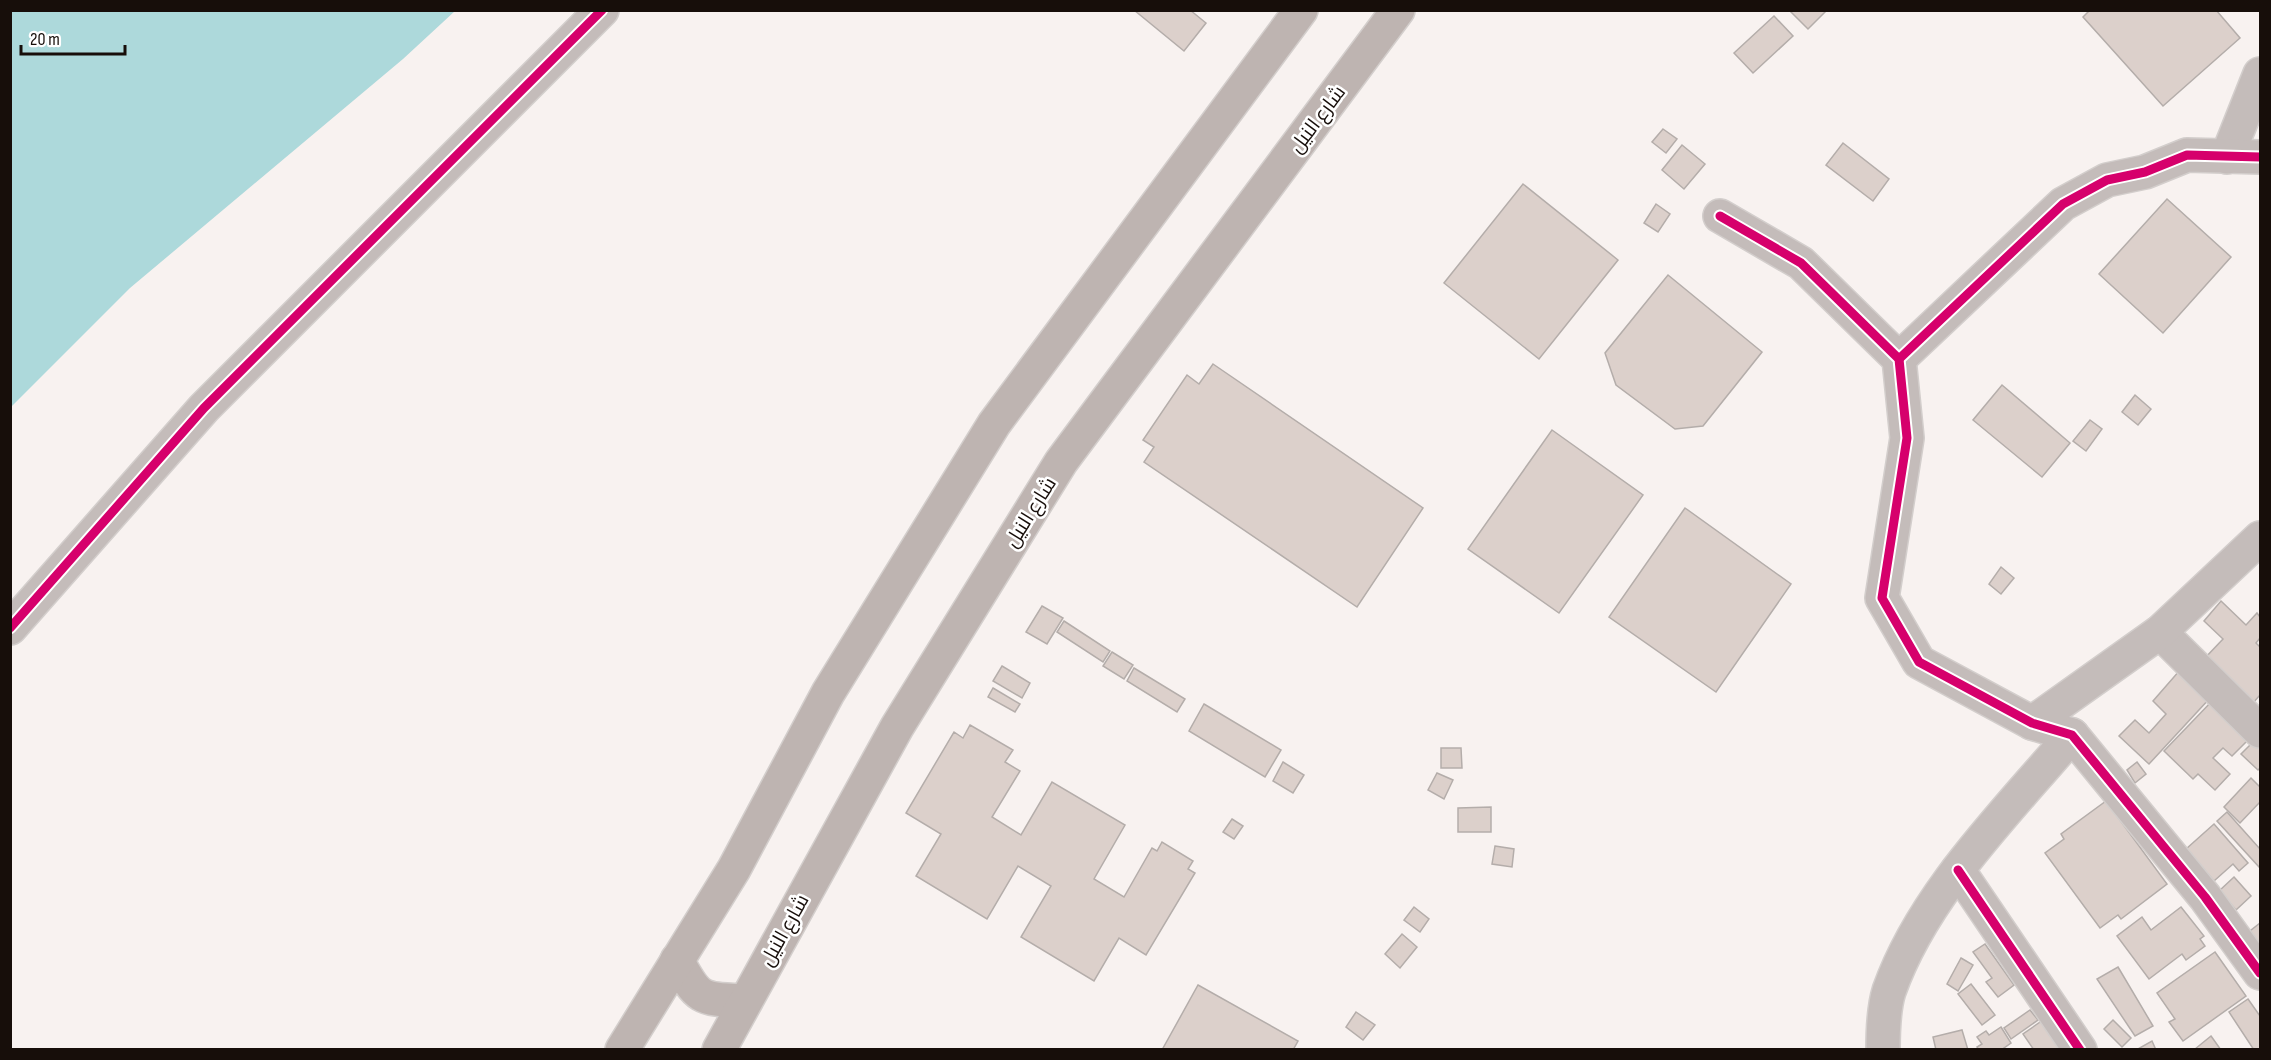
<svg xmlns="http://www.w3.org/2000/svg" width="2271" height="1060" font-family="'Sofia Sans Condensed',Cairo,sans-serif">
<rect width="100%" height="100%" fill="#f8f2f0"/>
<polygon fill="#add9db" points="11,10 455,10 455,11 403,59 130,288 11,407"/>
<g fill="#dcd0cb" stroke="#b4adaa" stroke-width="1.5">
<polygon points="1134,10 1190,10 1206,23 1184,51"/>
<polygon points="1789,10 1827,10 1808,29"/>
<polygon points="2090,10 2216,10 2240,38 2163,106 2083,17"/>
<polygon points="1774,16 1793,36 1753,73 1734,53"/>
<polygon points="1663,129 1677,139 1666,153 1652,142"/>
<polygon points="1843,143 1889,179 1873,201 1826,165"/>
<polygon points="1682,145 1705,164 1684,189 1662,170"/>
<polygon points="1523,184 1618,260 1539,359 1444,283"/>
<polygon points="2167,199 2231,257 2163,333 2099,274"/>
<polygon points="1656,204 1670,214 1658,232 1644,223"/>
<polygon points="1668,275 1762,352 1703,426 1675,429 1616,385 1605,353"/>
<polygon points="1213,364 1423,508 1357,607 1144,462 1154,447 1143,440 1187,375 1199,384"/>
<polygon points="2002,385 2070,443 2042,477 1973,420"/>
<polygon points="2135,395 2151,409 2138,425 2122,412"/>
<polygon points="2090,420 2102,429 2086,451 2073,441"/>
<polygon points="1552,430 1643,495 1559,613 1468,549"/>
<polygon points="1685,508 1791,584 1716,692 1609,617"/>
<polygon points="2001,567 2014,578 2001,594 1989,584"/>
<polygon points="2221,601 2246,625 2257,613 2260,617 2260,638 2256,643 2260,647 2260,695 2253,703 2205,658 2223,639 2204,621"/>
<polygon points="1042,606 1063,618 1047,644 1026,632"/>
<polygon points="1064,621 1110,651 1103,662 1057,632"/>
<polygon points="1112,652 1133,665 1124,679 1103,666"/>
<polygon points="1002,666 1030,683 1022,698 993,681"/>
<polygon points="1134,668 1185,699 1177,712 1127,681"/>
<polygon points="2180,670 2210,698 2149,764 2119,736 2135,720 2149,733 2166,714 2153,701"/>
<polygon points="993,688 1020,704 1015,712 988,697"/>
<polygon points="2213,700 2251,737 2232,756 2223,748 2213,758 2230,774 2215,790 2198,774 2193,779 2164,751"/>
<polygon points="1204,704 1281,750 1265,777 1189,731"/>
<polygon points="970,725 1013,750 1005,762 1020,771 992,817 1021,835 1052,782 1125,825 1094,879 1124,897 1152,848 1157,851 1162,842 1193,861 1188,869 1195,873 1146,955 1119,938 1094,981 1021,937 1051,886 1018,866 987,919 916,876 941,834 906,813 954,732 963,738"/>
<polygon points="2255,740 2260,746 2260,768 2258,770 2241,754"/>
<polygon points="1441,748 1461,748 1462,768 1441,768"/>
<polygon points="1283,762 1304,775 1293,793 1273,781"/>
<polygon points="2137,762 2146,774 2135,783 2127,770"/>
<polygon points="1437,773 1453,780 1444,799 1428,790"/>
<polygon points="2251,778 2260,787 2260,802 2240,823 2224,807"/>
<polygon points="2106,801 2167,884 2121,919 2118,915 2100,928 2045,853 2064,839 2061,834"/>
<polygon points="1491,807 1491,832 1458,832 1458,808"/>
<polygon points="2227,812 2260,849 2260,868 2217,821"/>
<polygon points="1232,819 1243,826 1234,839 1223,832"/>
<polygon points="2214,824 2248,863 2239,871 2233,864 2214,881 2186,849"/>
<polygon points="1495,846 1514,849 1512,867 1492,864"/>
<polygon points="2234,877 2251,896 2236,910 2219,891"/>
<polygon points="1414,907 1429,919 1420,932 1404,920"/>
<polygon points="2181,907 2204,936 2200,939 2205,946 2186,960 2182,954 2149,979 2117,936 2142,917 2151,930"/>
<polygon points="2260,923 2260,945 2250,931"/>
<polygon points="1402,934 1417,947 1400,968 1385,954"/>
<polygon points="1985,944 2014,985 1998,997 1986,982 1992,978 1973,952"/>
<polygon points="2215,952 2246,996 2183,1041 2169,1022 2175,1019 2157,993"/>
<polygon points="1961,958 1973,965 1958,991 1947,984"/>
<polygon points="2118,967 2153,1026 2135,1036 2097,979"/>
<polygon points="1971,984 1995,1015 1982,1025 1958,994"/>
<polygon points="1198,985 1298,1041 1293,1050 1162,1050"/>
<polygon points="2248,999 2260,1016 2260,1050 2254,1050 2229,1012"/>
<polygon points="2030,1010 2038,1020 2011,1039 2004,1028"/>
<polygon points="1356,1012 1375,1025 1363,1040 1346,1027"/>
<polygon points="2043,1020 2064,1050 2034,1050 2023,1034"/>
<polygon points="2113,1020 2131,1038 2122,1047 2104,1029"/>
<polygon points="2001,1027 2011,1043 2001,1050 1979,1050 1977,1047 1982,1044 1977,1037 1986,1031 1989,1035"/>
<polygon points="1962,1030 1968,1050 1936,1050 1933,1037"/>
<polygon points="2211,1036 2221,1050 2195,1050 2195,1049"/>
<polygon points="2152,1041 2156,1050 2136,1050"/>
</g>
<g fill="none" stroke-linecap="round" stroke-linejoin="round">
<g stroke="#d3cecc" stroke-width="36">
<g id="minor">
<polyline points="2227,157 2260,74"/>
<polyline points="1720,216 1801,263 1899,359 1907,438 1882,598 1919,662 2032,723 2072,735 2205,897 2260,973"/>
<polyline points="1899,359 2063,204 2107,180 2145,172 2187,155 2260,157"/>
<polyline points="10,628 204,408 602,10"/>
<polyline points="2160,632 2260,731"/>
<polyline points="2032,723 2160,632 2260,538"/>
<polyline points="1958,870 2080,1050"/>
<path d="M1883 1050C1883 1032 1884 1007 1889 991 1923 894 2007 812 2072 735"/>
</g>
</g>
<g stroke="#d3cecc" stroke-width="36">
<g id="primary">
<path d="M677 960C698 1000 700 999 745 1001"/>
<polyline points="622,1050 734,869 828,693 994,424 1301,10"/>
<polyline points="719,1050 897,727 1061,462 1398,10"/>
</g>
</g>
<use href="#minor" stroke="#c4bcba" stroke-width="33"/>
<use href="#primary" stroke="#beb4b1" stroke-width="33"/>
<g stroke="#fff" stroke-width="13">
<g id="cycleway">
<polyline points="1720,216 1801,263 1899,359 1907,438 1882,598 1919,662 2032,723 2072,735 2205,897 2260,973"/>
<polyline points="1899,359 2063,204 2107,180 2145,172 2187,155 2260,157"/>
<polyline points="10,628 204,408 602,10"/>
<polyline points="1958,870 2080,1050"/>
</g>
</g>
<use href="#cycleway" stroke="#d6006c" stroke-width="9"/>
</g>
<g text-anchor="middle" stroke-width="5" stroke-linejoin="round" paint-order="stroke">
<g font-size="20" fill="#170e0a" stroke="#fff">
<text transform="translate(1317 119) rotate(-53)" y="7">شارع النيل</text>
<text transform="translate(1030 512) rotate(-58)" y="7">شارع النيل</text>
<text transform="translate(784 930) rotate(-61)" y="7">شارع النيل</text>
</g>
</g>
<rect width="2271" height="1060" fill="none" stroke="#170e0a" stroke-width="24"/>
<path d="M21 45v9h104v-9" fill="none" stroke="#170e0a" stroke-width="3"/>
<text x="30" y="45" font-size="18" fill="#170e0a" stroke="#ffffff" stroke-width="4.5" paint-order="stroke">20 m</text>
</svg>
